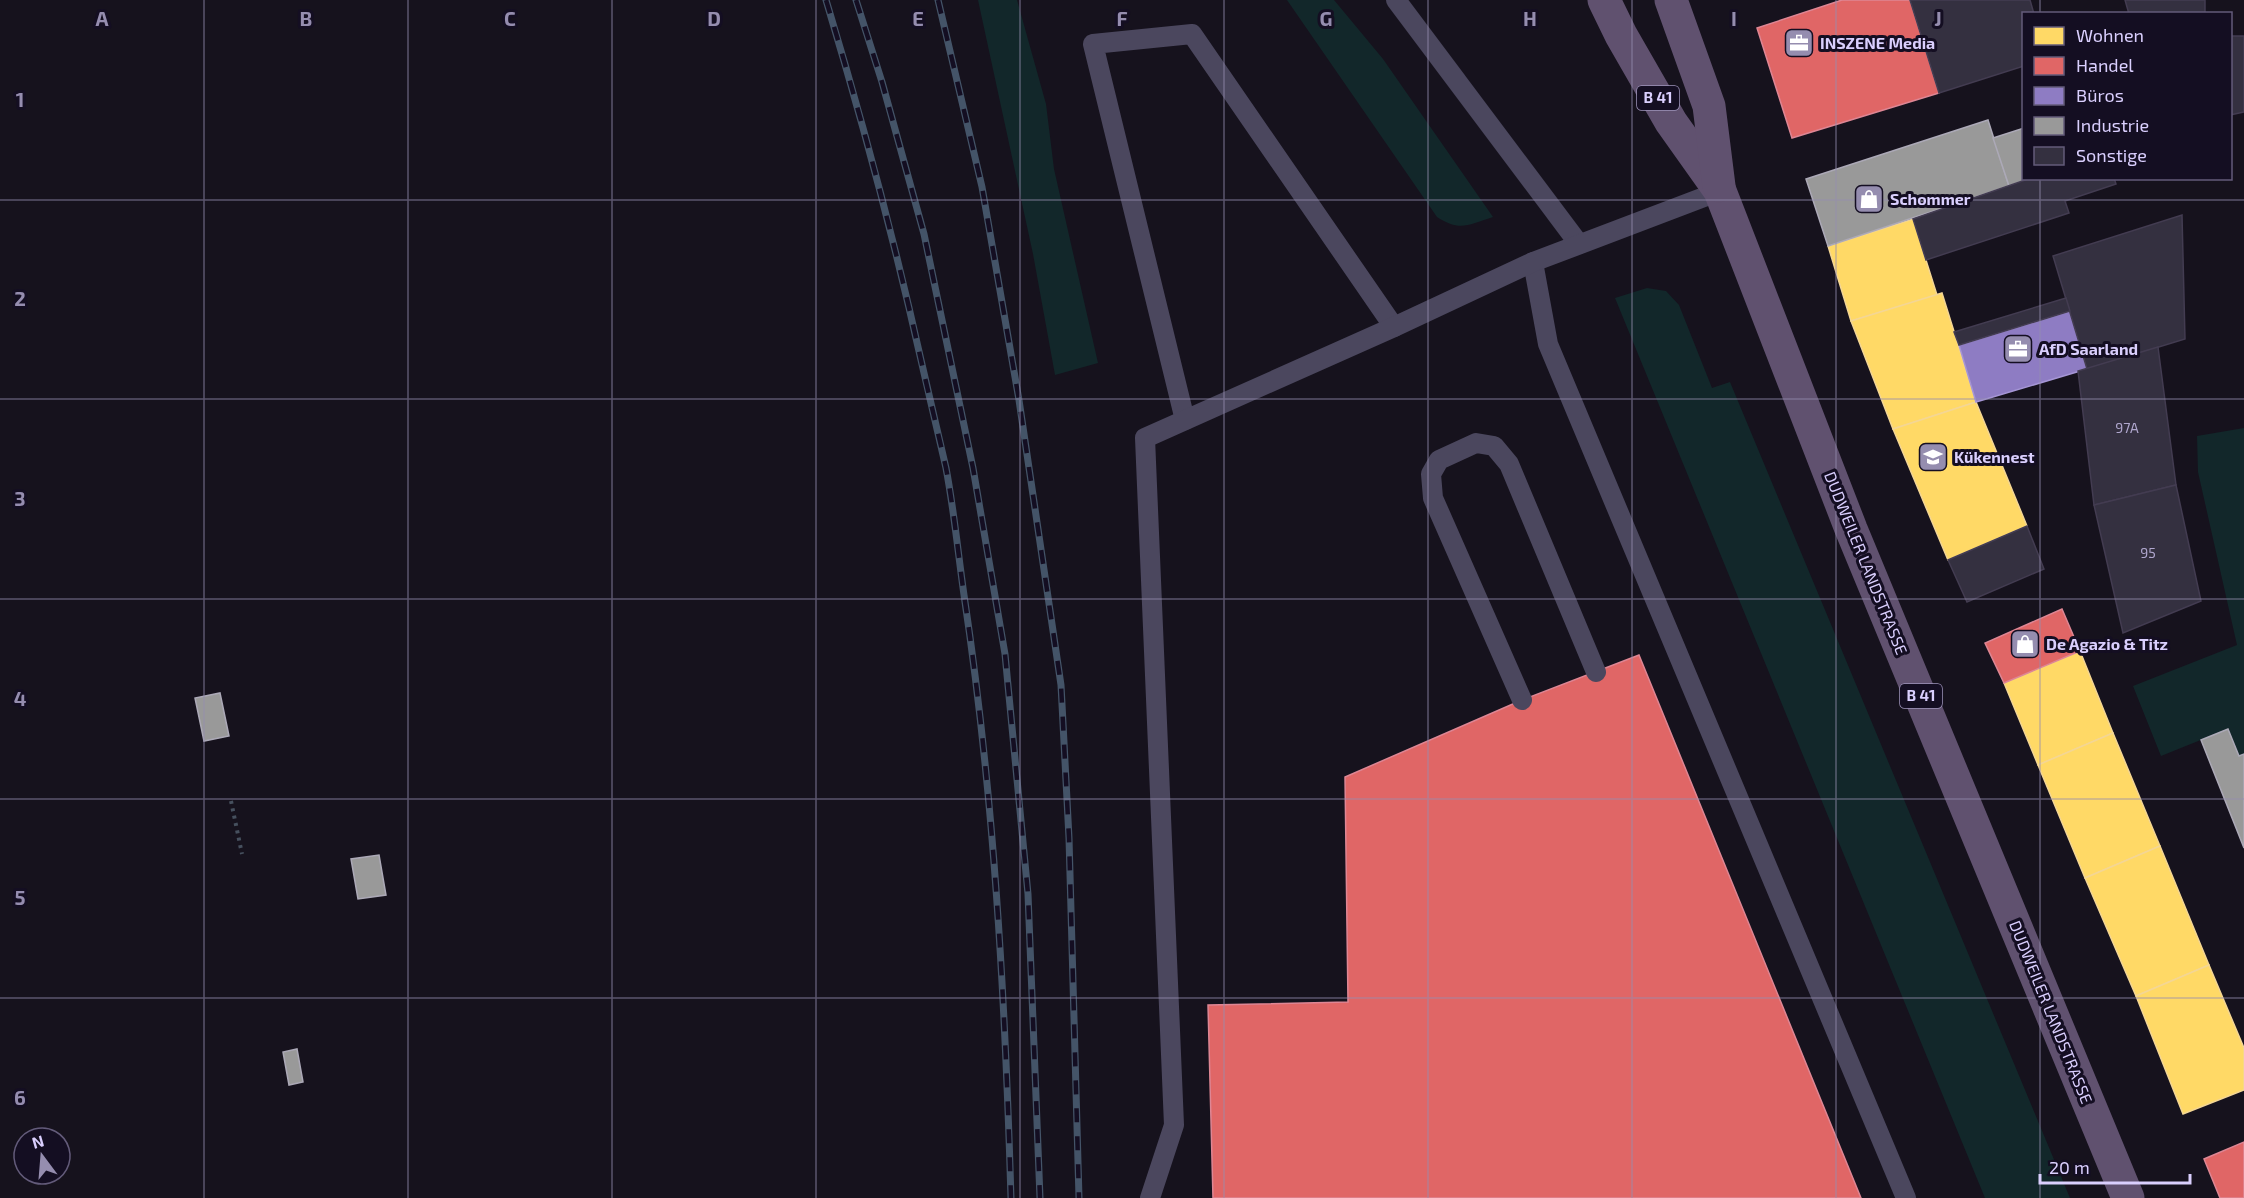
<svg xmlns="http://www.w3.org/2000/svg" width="2244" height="1198" font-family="'Exo 2',sans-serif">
<rect width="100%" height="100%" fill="#16121d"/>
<g fill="#12272a">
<polygon points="978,0 1017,0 1046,104 1054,169 1098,363 1055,375 1033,254"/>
<path d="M1287 0H1334L1383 59 1493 217C1468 225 1460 232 1437 217Z"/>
<polygon points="1647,288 1666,291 1679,305 1712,388 1730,382 2070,1198 1985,1198 1615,298"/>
<polygon points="2244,428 2244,754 2239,756 2228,729 2161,756 2133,686 2237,645 2198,472 2197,436"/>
</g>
<g fill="#ffd966" stroke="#f4d694" stroke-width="1.5">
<polygon points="1913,219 1937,295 1851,321 1828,246"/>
<polygon points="1942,293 1976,402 1893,429 1851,321"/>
<polygon points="1976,402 2027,526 1948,560 1893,429"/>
<polygon points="2080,651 2113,733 2038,765 2004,683"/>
<polygon points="2113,733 2160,846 2085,878 2038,765"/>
<polygon points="2160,846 2209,965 2136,996 2085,878"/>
<polygon points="2209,965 2244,1048 2244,1090 2183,1114 2136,996"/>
</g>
<g fill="#e06666" stroke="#de8694" stroke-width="1.5">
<polygon points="1842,0 1910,0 1939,93 1792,138 1757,28"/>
<polygon points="2062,609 2080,651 2004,683 1985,643"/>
<polygon points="1639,655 1861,1198 1213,1198 1208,1005 1348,1002 1345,777 1522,700"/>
<polygon points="2244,1142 2244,1198 2220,1198 2204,1159"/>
</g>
<polygon fill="#8e7cc3" stroke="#a595d5" stroke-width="1.5" points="2070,311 2087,369 1976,402 1959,345"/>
<g fill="#999" stroke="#aca9b7" stroke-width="1.5">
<polygon points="1988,120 2009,186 1828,246 1806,179"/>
<polygon points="2024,128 2024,178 2031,178 2009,186 1993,138"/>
<polygon points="220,693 229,736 204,741 195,698"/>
<polygon points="2228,729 2239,756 2244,754 2244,848 2201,740"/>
<polygon points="379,855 386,895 358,899 351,859"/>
<polygon points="297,1049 303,1082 289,1085 283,1052"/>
</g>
<g fill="#343040" stroke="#433c51" stroke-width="1.5">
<polygon points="1910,0 2030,0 2034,14 2024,14 2024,66 1939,93"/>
<polygon points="2125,0 2205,0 2205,14 2129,14"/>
<polygon points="2230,36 2244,36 2244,112 2230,115"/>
<polygon points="2031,178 2114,178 2116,184 2065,201 2069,213 1926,260 1913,219"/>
<polygon points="2182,215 2185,339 2087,369 2053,256"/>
<polygon points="2066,298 2070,311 1959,345 1954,332"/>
<polygon points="2158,347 2176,485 2094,505 2078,371"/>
<polygon points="2176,485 2201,601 2123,633 2094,505"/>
<polygon points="2027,526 2044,569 1967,602 1948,560"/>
</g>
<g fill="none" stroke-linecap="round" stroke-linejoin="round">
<polyline stroke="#46505e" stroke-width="4" stroke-dasharray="3 4.5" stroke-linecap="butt" points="231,801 242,854"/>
<g stroke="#4b475e" stroke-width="20">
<polyline points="1396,0 1579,244"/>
<polyline points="1533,262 1548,344 1906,1198"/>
<polyline points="1185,420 1093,44 1192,34 1394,327"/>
<polyline points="1522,700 1433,498 1431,474 1439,460 1476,443 1494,446 1509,464 1596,672"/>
<polyline points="1150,1198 1174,1125 1145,438 1394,327 1533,262 1720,191"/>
</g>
<g stroke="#60516f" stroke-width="33">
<polyline points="1604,0 1621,35 1671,122 1720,191 1851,529 2128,1198"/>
<polyline points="1671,0 1709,106 1719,186"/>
</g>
<g stroke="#445468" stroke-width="7">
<g id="rail">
<path d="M826 0C862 119 894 239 921 360 929 396 938 432 946 468 954 510 958 553 964 595 994 795 1005 996 1011 1198"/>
<polyline points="856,0 882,82 924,234 973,468 1005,654 1028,894 1040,1198"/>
<polyline points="938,0 982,187 1019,400 1061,685 1069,838 1079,1198"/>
</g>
</g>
<use href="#rail" stroke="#140e22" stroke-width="4.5" stroke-dasharray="14" stroke-linecap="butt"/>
</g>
<path fill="none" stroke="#958daf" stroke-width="1.5" stroke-opacity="0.55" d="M204 0V1198M408 0V1198M612 0V1198M816 0V1198M1020 0V1198M1224 0V1198M1428 0V1198M1632 0V1198M1836 0V1198M2040 0V14M2040 178V1198M0 200H2244M0 399H2244M0 599H2244M0 799H2244M0 998H2244"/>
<defs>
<g id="office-square" transform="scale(1.5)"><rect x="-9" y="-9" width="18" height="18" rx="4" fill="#958daf" stroke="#140e22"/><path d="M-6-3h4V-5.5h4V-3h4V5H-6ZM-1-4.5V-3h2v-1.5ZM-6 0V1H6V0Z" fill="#fff"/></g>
<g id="shop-square" transform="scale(1.5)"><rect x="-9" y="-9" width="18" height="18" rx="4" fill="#958daf" stroke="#140e22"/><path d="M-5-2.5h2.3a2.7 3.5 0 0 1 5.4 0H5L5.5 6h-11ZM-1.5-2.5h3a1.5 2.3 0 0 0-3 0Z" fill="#fff"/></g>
<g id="school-square" transform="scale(1.5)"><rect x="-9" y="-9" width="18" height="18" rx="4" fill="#958daf" stroke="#140e22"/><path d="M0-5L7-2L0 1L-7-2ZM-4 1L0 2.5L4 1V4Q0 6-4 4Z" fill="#fff"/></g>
</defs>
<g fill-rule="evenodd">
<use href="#office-square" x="1799" y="43"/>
<use href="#shop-square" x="1869" y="199"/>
<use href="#office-square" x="2018" y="349"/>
<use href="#school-square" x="1933" y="457"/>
<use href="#shop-square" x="2025" y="644"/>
</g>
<g text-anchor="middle" stroke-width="6" stroke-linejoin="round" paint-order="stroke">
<g font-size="14" fill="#b0a7ce">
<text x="2127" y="433">97A</text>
<text x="2148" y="558">95</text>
</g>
<g fill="#140e22" stroke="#9f95bc" stroke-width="1.5">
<rect x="1637" y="86" width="42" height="24" rx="4.5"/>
<rect x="1900" y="684" width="42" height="24" rx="4.5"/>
</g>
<g font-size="15" font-weight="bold" fill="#dacffe">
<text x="1658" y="103">B 41</text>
<text x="1921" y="701">B 41</text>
</g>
<g font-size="16" font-weight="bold" fill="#dacffe" stroke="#140e22" text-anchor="start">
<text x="1820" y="49">INSZENE Media</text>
<text x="1890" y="205">Schommer</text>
<text x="2039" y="355">AfD Saarland</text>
<text x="1954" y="463">Kükennest</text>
<text x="2046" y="650">De Agazio &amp; Titz</text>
</g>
<g font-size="16" fill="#dacffe" stroke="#140e22">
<text transform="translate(1866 563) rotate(68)" y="6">DUDWEILER LANDSTRASSE</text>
<text transform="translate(2051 1012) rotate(68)" y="6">DUDWEILER LANDSTRASSE</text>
</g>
</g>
<g font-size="20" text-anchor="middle" font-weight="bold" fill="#958daf" stroke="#140e22" stroke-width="6" stroke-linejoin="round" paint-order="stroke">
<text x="102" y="26">A</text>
<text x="306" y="26">B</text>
<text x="510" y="26">C</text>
<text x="714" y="26">D</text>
<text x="918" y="26">E</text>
<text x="1122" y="26">F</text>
<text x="1326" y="26">G</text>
<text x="1530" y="26">H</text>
<text x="1734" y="26">I</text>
<text x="1938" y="26">J</text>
<text x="20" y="107">1</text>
<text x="20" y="306">2</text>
<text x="20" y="506">3</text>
<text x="20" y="706">4</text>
<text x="20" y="905">5</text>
<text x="20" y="1105">6</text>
</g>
<rect x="2022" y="12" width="210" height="168" fill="#140e22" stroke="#635b7a" stroke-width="1.5"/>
<rect x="2034" y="27" width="30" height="18" fill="#ffd966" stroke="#635b7a" stroke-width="1.5"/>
<text x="2076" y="42" font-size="18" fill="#dacffe">Wohnen</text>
<rect x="2034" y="57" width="30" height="18" fill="#e06666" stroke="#635b7a" stroke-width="1.5"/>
<text x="2076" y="72" font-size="18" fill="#dacffe">Handel</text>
<rect x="2034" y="87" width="30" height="18" fill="#8e7cc3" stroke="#635b7a" stroke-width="1.5"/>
<text x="2076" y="102" font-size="18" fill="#dacffe">Büros</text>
<rect x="2034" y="117" width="30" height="18" fill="#999999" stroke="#635b7a" stroke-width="1.5"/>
<text x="2076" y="132" font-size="18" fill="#dacffe">Industrie</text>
<rect x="2034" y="147" width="30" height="18" fill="#343040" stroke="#635b7a" stroke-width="1.5"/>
<text x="2076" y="162" font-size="18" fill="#dacffe">Sonstige</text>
<g transform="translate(42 1156) rotate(344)"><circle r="28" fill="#140e22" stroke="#635b7a" stroke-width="1.5"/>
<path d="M0-4.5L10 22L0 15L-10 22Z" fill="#958daf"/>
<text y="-9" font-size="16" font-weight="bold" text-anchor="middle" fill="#dacffe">N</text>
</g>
<path d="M2040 1174v9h150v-9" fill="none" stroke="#dacffe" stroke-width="3"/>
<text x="2049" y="1174" font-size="18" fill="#dacffe" stroke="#140e22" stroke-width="4.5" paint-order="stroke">20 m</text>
</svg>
